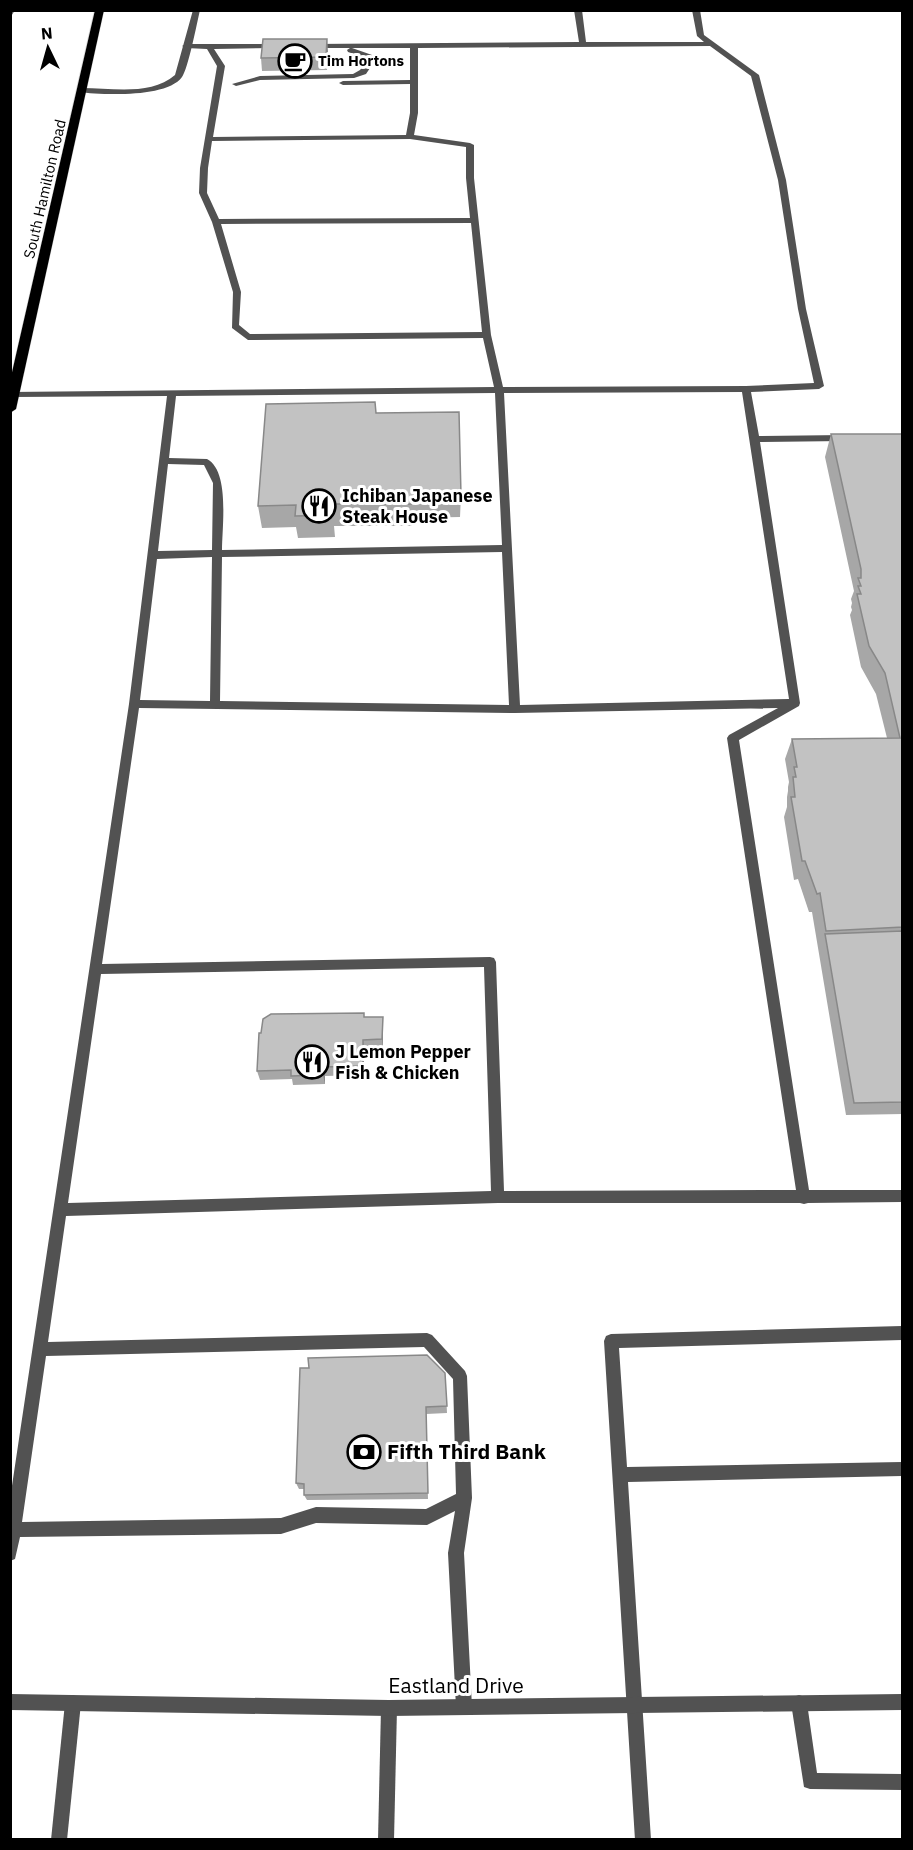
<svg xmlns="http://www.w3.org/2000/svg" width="913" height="1850" font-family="'IBM Plex Sans',sans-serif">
<rect width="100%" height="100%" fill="#fff"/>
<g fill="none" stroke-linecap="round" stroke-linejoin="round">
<g stroke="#dbdbdb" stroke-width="1">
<polygon id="primary" points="95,10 104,10 16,409 10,413 10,381"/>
</g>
<g fill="#525252" fill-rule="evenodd">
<polygon points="10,10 15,10 10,18"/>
<path d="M574 10H582L586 42H704L697 36 692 10H700L704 35 759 75 786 180 806 309 824 386 819 389 751 392 759 436 844 435 849 438 844 441 760 442 800 703 799 706 739 740 809 1190H902V1202L808 1203 804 1204 800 1203H498L66 1216 48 1342 427 1333 432 1335 465 1371 467 1376 472 1498 464 1553 472 1707 470 1713 464 1715 458 1713 456 1707 448 1553 455 1511 427 1525 316 1523 281 1534 20 1537 15 1559 10 1561V1499L129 704 167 396 14 397 11 396 10 392 494 387 483 338 248 340 232 328 233 292 212 222 199 193 200 168 217 66 207 49 186 48 182 46 186 44H277L281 46 277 48 214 49 225 66 213 137 406 135 410 113V84L343 85 339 83 343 81 410 80V48H352L372 55 374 62 366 74 354 78 260 80 236 86 232 84 260 76 353 74 360 70 366 62V58L348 52 347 50 350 48H309L308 46 312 44 579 42ZM710 46 751 76 778 180 798 309 814 383 746 386 503 387 491 335 474 178V145L470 143 414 135 418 113V48ZM410 139 466 147V178L470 218 219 219 207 193 208 168 212 141ZM471 223 482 332 250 334 239 325 241 292 221 224ZM742 392 789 699 520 705 504 393ZM495 393 502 545 222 550C222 527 230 471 207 459L169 458 176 396ZM168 464 204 465 213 483 212 550 158 551ZM502 552 509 705 220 701 222 557ZM212 557 210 701 140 700 157 559ZM139 708 515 713 778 708 729 735 727 738 796 1190 504 1191 496 962 494 958 490 957 102 964ZM484 967 491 1191 68 1203 101 974ZM424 1347 453 1379 456 1494 426 1509 316 1507 281 1518 22 1522 46 1356Z"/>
<polygon points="902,1326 902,1340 619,1348 627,1467 902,1462 902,1476 628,1482 651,1840 635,1840 604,1341 606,1336 611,1334"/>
<polygon points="73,1695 79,1697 81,1703 67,1840 51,1840 65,1703 67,1697"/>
<polygon points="799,1695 805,1697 807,1703 817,1773 902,1774 902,1790 810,1789 804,1787 791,1703 793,1697"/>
<polygon points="389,1700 395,1702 397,1708 394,1840 378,1840 381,1708 383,1702"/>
</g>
<g fill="#525252" fill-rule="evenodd">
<path d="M193 10H200C197 23 188 69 182 77 167 98 102 95 79 92L78 90 82 88C112 88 151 96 175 75Z"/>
<polygon points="10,1694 389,1700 902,1694 902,1710 389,1716 10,1710"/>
</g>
<use href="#primary" fill="#000" fill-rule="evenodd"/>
</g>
<g fill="#a7a7a7">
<polygon points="328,52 327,70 262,71 261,58"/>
<polygon points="376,413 461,495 460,517 412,518 412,526 334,526 335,537 298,538 296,527 262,528 258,506"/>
<polygon points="831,434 903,434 903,1114 846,1115 812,912 809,912 798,879 794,880 784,817 787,807 787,797 788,791 788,787 789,782 785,759 792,739 887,738 876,694 861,667 850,615 852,610 851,607 852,603 851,599 854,591 825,457"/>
<polygon points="364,1017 383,1017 383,1049 364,1049 364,1075 325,1076 325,1084 293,1085 292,1079 260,1080 257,1071"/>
<polygon points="445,1373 447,1413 426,1414 428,1499 307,1500 304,1495 304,1489 299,1489 296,1483"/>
<polygon points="903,1838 903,1839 840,1839"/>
</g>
<g fill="#888">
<polygon points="327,39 328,52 327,70 326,57"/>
<polygon points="383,1017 383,1049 382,1039"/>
<polygon points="363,1040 364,1049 364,1075 363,1066"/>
<polygon points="323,1067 325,1076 325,1084 323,1075"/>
</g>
<g fill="#c2c2c2" stroke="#888" stroke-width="1.5">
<polygon points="263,39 327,39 326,57 261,58"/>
<polygon points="375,402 376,413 459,412 461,495 412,496 411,504 332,504 333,515 295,516 296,505 258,506 266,404"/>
<polygon points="831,434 903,434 903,927 826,931 820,893 817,894 805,861 802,861 791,797 795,797 793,777 796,777 794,767 797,767 792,739 900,738 885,673 869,646 857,594 861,594 858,586 861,586 858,578 861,578 861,569"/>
<polygon points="903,931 903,1102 854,1103 825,934"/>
<polygon points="364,1013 364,1017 383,1017 382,1039 363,1040 363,1066 323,1067 323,1075 291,1076 291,1070 257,1071 259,1033 261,1033 263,1019 271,1014"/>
<polygon points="427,1355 445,1373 447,1406 426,1407 428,1493 304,1495 304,1484 296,1483 300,1368 309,1368 308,1358"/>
</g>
<defs>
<g id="cafe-ring" transform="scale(1.725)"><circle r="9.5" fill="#fff" stroke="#000" stroke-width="1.5"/><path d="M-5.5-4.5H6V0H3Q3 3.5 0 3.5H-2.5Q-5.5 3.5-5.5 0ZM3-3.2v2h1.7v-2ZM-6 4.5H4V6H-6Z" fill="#000"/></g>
<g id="restaurant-ring" transform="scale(1.725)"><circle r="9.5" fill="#fff" stroke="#000" stroke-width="1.5"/><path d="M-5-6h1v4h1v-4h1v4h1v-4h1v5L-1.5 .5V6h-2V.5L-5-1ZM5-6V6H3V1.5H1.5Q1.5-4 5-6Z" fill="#000"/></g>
<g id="bank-ring" transform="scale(1.725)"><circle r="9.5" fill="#fff" stroke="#000" stroke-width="1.5"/><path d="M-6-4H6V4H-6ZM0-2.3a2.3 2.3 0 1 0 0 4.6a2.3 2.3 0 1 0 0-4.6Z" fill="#000"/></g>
</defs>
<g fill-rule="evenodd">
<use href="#cafe-ring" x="295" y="61"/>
<use href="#restaurant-ring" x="319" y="506"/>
<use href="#restaurant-ring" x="312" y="1062"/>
<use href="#bank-ring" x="364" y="1452"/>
</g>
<g text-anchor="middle" stroke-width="6" stroke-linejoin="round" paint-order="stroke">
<g font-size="15" font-weight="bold" fill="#000" stroke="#fff" text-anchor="start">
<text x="318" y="66">Tim Hortons</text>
</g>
<g font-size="15" fill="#000" stroke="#fff">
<text transform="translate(45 189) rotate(-77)" y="5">South Hamilton Road</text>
</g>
<g font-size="18" font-weight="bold" fill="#000" stroke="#fff" text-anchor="start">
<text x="342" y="502">Ichiban Japanese<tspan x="342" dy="21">Steak House</tspan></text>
<text x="335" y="1058">J Lemon Pepper<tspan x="335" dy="21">Fish &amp; Chicken</tspan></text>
</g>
<g font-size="21" font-weight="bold" fill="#000" stroke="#fff" text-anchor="start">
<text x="387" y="1459">Fifth Third Bank</text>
</g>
<g font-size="21" fill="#000" stroke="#fff">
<text x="456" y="1693">Eastland Drive</text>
</g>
</g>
<rect width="913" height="1850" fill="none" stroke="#000000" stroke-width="24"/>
<g transform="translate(48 48) rotate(355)" stroke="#ffffff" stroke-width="4.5" paint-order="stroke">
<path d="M0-4.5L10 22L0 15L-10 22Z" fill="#000000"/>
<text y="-9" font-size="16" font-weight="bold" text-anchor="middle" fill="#000000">N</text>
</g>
</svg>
